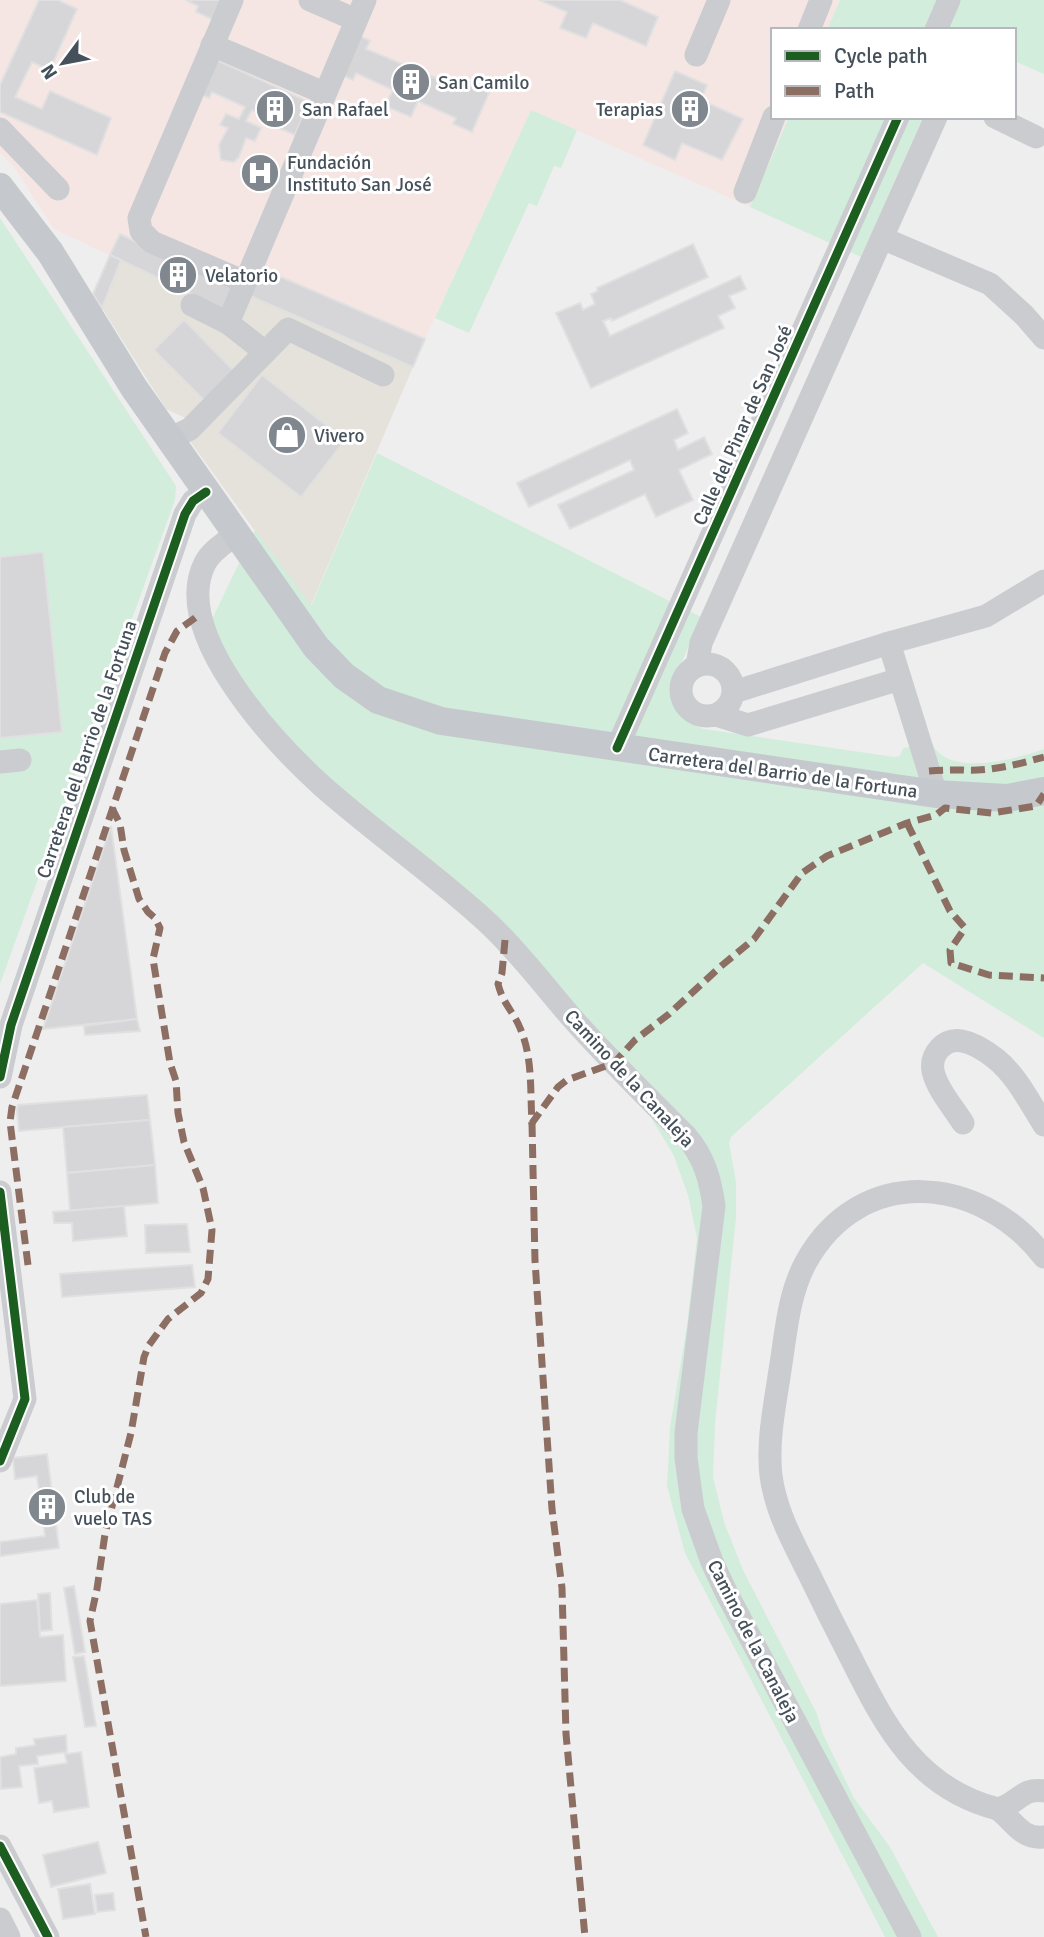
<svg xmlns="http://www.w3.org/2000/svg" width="1044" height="1937" font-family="Signika,sans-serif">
<rect width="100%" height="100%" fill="#efeeee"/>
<polygon fill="#e4e2db" points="110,255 225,310 260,268 425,339 310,607 190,441 190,420 166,409 93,294"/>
<polygon fill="#f5e6e4" points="0,0 840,0 827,30 773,30 773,117 789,117 750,207 531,110 425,339 260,268 225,310 54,229 14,167 0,153"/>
<g fill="#d2eddc">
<polygon points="840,0 1044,0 1044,74 1014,61 1014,30 827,30"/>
<polygon points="531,110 577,130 561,168 554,166 537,206 529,203 469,333 435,318"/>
<polygon points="789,117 923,117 861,257 750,207"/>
<polygon points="0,218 176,486 175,500 0,984"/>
<path d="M377 453 701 617 673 683C670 707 683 721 704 729L894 757 900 756 903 748 932 743C947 778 1016 759 1044 749V1038L923 963 731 1137 729 1143 736 1182V1217L715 1424 713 1477 724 1522 743 1570 817 1714 823 1734 854 1798 890 1847 938 1937H885L685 1553 667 1486 670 1428 687 1325 697 1238 688 1195 673 1154 650 1116 572 1034 490 937 344 814 200 644 255 530 311 606Z"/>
</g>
<g fill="#d6d6d8" stroke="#e0e0e1" stroke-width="2">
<polygon points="39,0 58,0 77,9 50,70 32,62 15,97 42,109 50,91 111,118 97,155 0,112 0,85"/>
<polygon points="186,0 223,0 214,20 196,12 198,6"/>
<polygon points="539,0 620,0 658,17 646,46 593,23 586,38 560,28 567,12"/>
<polygon points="352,32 370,41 366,49 467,91 471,84 489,93 472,132 453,124 456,118 418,101 411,117 385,106 393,90 356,73 353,80 334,72"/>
<polygon points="210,57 309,102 295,135 281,129 284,123 252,110 246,121 261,128 255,141 246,138 239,157 234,162 221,160 219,145 228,128 220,125 226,114 239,119 245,107 212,92 209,98 195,92"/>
<polygon points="675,71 707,85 701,100 743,119 722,160 682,143 675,160 643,145"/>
<polygon points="120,234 235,289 225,310 110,255"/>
<polygon points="693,244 708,277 612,321 611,318 603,321 610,336 740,276 746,289 729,296 735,308 718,316 724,328 591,388 556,313 580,303 583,310 595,304 591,294 598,291 597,288"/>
<polygon points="110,255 121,260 102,308 93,294"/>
<polygon points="260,268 425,339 413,367 248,295"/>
<polygon points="184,320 235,372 205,401 154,350"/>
<polygon points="262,375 345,440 301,497 218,433"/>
<polygon points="677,409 688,433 674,440 678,450 704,437 712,454 679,470 693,500 656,517 645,494 570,529 558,505 634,470 630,460 529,507 517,483"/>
<polygon points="43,552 62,732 0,738 0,557"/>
<polygon points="111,826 137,1019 43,1029"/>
<polygon points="137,1019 140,1031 85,1035 84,1026"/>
<polygon points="147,1095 150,1120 19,1131 17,1110 18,1105"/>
<polygon points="150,1120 155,1165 67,1173 63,1127"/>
<polygon points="155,1165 158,1203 70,1211 67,1173"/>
<polygon points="124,1206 127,1236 73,1241 72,1223 54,1223 53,1212"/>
<polygon points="187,1224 190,1252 146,1253 145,1225"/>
<polygon points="192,1265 195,1287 62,1297 60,1274"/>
<polygon points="47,1454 59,1548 0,1556 0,1542 45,1536 37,1476 15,1479 13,1458"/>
<polygon points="74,1586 85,1652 75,1654 64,1588"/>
<polygon points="50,1593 52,1630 40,1631 38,1594"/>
<polygon points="37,1600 40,1637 63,1635 66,1681 0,1686 0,1604"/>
<polygon points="84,1656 96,1726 85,1727 73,1657"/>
<polygon points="66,1735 67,1752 37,1756 38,1764 19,1766 22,1787 1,1789 0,1757 16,1754 16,1748 35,1745 34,1739"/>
<polygon points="81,1752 89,1807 54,1812 52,1801 39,1803 34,1768 67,1763 65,1754"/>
<polygon points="98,1842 106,1873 51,1887 43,1855"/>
<polygon points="90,1884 95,1914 63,1919 58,1889"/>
<polygon points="113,1893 115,1910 97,1912 95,1895"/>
</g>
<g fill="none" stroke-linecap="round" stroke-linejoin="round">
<g stroke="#cacccf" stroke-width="23">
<polyline points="232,0 139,218 141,231 152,242 245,282"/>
<polyline points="310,0 356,20"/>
<polyline points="809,30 821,0"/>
<polyline points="936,30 949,0"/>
<polyline points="212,45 324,93"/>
<polyline points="696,55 719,0"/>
<polyline points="995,117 1036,137"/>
<polyline points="0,129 58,189"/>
<polyline points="745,192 774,117"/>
<polyline points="882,238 990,284 1024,315 1044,338"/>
<polyline points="192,305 228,323 265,352"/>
<polyline points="228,323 365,0"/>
<polyline points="169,439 190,429 288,329 383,375"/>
<path d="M236 534C225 543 212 550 205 563 170 632 274 742 321 785 375 833 435 874 488 923 519 952 544 986 572 1018 608 1059 647 1097 686 1136 704 1157 710 1178 714 1206L686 1433V1458L693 1509 712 1562 727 1594 910 1937"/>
<circle cx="707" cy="690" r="26"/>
<polyline points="697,666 701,643 936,117"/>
<polyline points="734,692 889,643"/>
<polyline points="716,715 748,725 900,679"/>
<polyline points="617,748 898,117"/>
<polyline points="0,762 20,760"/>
<polyline points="936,794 889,643 986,616 1044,581"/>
<polyline points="0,1077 11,1025 185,514 193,501 206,492"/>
<path d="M963 1123C953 1107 937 1089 933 1071 930 1054 944 1038 962 1041 973 1043 986 1051 996 1059 1016 1075 1030 1103 1044 1125"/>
<polyline points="0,1192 25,1399 0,1461"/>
<path d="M1044 1791C1022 1787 1018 1804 998 1809 1014 1821 1022 1840 1044 1837"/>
<path d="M998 1809C918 1789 886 1728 852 1660 837 1631 823 1603 809 1574 793 1542 776 1512 771 1476 767 1440 775 1405 780 1370 786 1334 788 1295 806 1262 860 1164 980 1174 1044 1257"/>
<polyline points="0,1846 48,1937"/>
<polyline points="0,1919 9,1937"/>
</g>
<polyline stroke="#c5c9cd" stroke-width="28" points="0,187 50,252 134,388 316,647 344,676 378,700 441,721 936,794 1007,798 1044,791"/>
<g stroke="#8d6e63" stroke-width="7" stroke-dasharray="14 7" stroke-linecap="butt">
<path d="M929 771C941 770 951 770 962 770 989 772 1019 764 1044 757"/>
<polyline points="112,808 120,824 124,850 139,899 148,912 155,918 160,928 153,959 170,1063 176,1081 178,1113 184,1142 203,1188 212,1230 208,1279 201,1293 168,1319 149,1345 144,1357 131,1433 105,1534 97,1589 90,1621 146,1937"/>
<polyline points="907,823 950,911 965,928 950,950 951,963 989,975 1044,978"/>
<path d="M505 940 502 973 498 984C503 1004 513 1011 520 1028 533 1057 530 1092 532 1123L558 1087 567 1080 614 1063 635 1040 669 1014 720 967 754 939 802 873 827 856 907 823 936 815 945 808 992 813 1036 806 1044 794"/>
<polyline points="532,1123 535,1261 552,1509 562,1588 566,1734 585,1937"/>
<polyline points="28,1265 10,1122 12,1107 165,653 177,631 199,615"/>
</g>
<g stroke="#fff" stroke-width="13">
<g id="cycleway">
<polyline points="617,748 898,117"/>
<polyline points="0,1077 11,1025 185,514 193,501 206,492"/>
<polyline points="0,1192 25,1399 0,1461"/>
<polyline points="0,1846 48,1937"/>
</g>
</g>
<use href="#cycleway" stroke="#1b5e20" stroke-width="9"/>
</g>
<defs>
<g id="building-disc" transform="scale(2.0125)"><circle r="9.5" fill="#80878e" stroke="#fff"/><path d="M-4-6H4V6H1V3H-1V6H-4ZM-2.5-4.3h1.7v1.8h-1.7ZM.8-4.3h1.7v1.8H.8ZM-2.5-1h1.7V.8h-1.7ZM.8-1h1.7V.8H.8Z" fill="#fff"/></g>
<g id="hospital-disc" transform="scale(2.0125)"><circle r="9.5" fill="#80878e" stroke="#fff"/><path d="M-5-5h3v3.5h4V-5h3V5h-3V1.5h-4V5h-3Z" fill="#fff"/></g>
<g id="shop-disc" transform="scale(2.0125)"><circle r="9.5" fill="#80878e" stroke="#fff"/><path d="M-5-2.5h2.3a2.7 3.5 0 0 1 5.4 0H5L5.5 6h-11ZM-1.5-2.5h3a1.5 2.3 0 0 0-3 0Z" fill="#fff"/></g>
</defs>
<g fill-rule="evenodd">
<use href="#building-disc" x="411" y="82"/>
<use href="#building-disc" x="275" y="109"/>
<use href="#building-disc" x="690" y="109"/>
<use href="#hospital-disc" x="260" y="173"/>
<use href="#building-disc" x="178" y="275"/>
<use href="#shop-disc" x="287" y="435"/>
<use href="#building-disc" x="47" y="1507"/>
</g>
<g text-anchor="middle" stroke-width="6" stroke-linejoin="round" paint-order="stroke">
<g font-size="19" fill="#45505a" stroke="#fff" text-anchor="start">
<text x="438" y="89">San Camilo</text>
<text x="302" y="116">San Rafael</text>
<text x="663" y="116" text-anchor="end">Terapias</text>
<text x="287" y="169">Fundación<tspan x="287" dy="22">Instituto San José</tspan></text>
<text x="205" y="282">Velatorio</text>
<text x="314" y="442">Vivero</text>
<text x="74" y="1503">Club de<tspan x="74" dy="22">vuelo TAS</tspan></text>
</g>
<g font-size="19" fill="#45505a" stroke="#fff">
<text transform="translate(742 425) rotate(-66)" y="7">Calle del Pinar de San José</text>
<text transform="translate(86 749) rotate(-71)" y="7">Carretera del Barrio de la Fortuna</text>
<text transform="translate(783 772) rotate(8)" y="7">Carretera del Barrio de la Fortuna</text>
<text transform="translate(630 1078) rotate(47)" y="7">Camino de la Canaleja</text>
<text transform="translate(754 1641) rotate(63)" y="7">Camino de la Canaleja</text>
</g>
</g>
<rect x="771" y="28" width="245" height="91" fill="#ffffff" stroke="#b5b9bd" stroke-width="2"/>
<rect x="785" y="51" width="35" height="10" fill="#1b5e20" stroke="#b5b9bd" stroke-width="2"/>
<text x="834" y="63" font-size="21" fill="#45505a">Cycle path</text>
<rect x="785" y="86" width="35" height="10" fill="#8d6e63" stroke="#b5b9bd" stroke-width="2"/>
<text x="834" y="98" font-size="21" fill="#45505a">Path</text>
<g transform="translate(63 63) rotate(238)" stroke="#ffffff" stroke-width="5" paint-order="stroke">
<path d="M0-5L12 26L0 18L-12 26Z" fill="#45505a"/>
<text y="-10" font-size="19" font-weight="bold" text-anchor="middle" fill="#45505a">N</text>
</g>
</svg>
